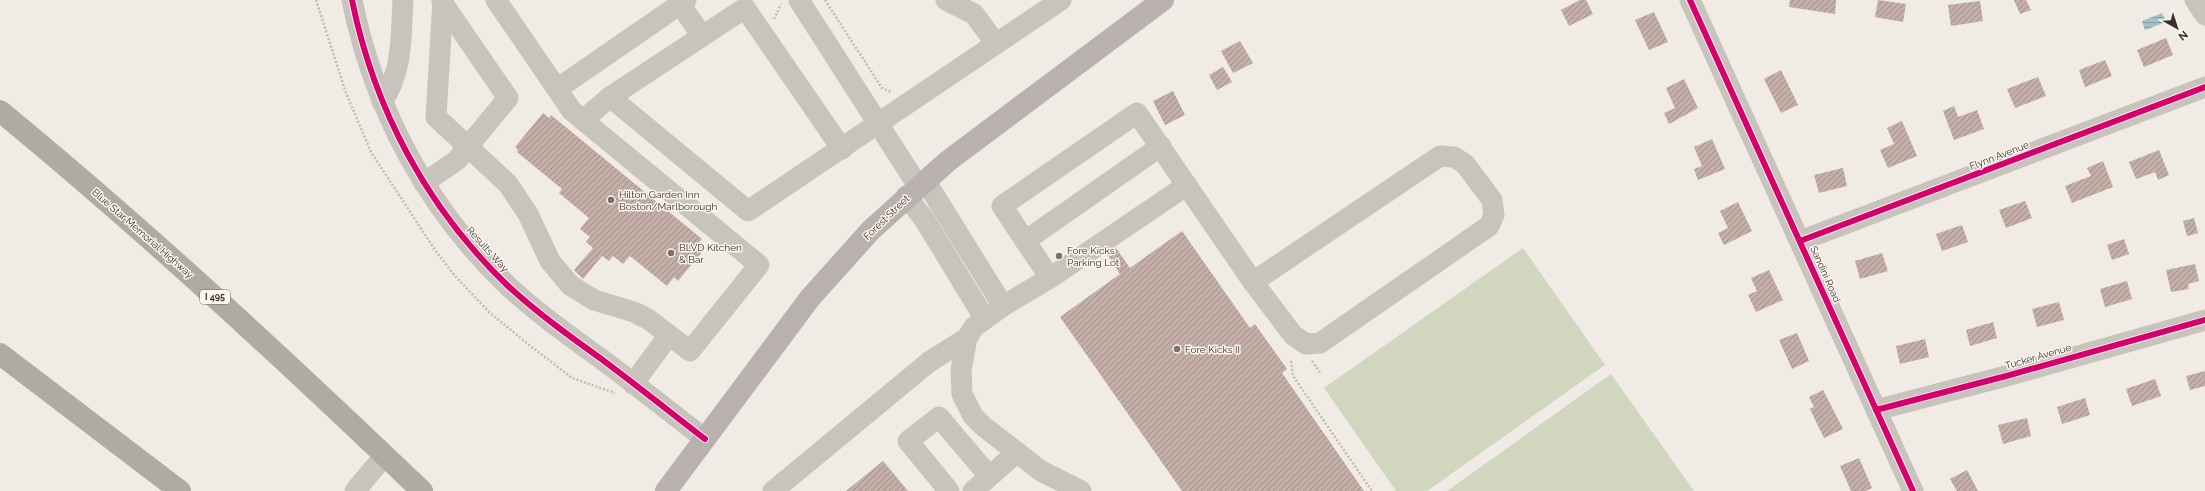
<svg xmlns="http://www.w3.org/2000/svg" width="2205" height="491" font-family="Raleway,sans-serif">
<defs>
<pattern id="water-rules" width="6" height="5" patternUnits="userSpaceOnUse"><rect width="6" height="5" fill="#a1c2c1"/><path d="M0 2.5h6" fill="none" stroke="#849e9d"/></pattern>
<pattern id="building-hatch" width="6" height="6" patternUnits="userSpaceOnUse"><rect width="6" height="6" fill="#c3afa7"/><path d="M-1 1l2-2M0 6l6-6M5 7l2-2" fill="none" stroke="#a08f88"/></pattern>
</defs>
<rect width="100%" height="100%" fill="#f0ebe5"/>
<g fill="#d1d6bf">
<polygon points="1523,248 1605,365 1427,491 1396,491 1324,388"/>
<polygon points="1611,374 1694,491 1447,491"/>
</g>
<polygon fill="url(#water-rules)" points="2162,13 2166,22 2145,30 2142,21"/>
<g fill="url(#building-hatch)">
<polygon points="1580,0 1586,0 1593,14 1569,26 1561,10"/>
<polygon points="1790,0 1836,0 1835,14 1789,7"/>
<polygon points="1878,0 1906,4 1903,22 1875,17"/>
<polygon points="2014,0 2026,0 2031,10 2020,14"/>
<polygon points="1980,1 1983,21 1951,26 1948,5"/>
<polygon points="1654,12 1668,42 1649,50 1635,20"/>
<polygon points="2166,38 2173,55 2144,67 2137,50"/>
<polygon points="1240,41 1253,63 1233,73 1221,51"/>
<polygon points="2105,60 2112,76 2085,87 2079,70"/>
<polygon points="1223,67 1232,82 1217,90 1209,75"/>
<polygon points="1781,70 1798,105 1781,113 1764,79"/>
<polygon points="2038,77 2046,96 2015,108 2007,89"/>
<polygon points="1684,79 1698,108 1669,124 1664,113 1675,108 1666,88"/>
<polygon points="1173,91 1185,115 1165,125 1153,101"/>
<polygon points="1954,106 1958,117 1977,110 1984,129 1954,140 1943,111"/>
<polygon points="543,113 549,118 551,115 702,239 699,242 706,247 678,281 674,277 667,286 630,256 623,264 613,256 609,261 602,256 583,279 574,270 593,248 586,242 590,237 580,229 589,218 559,193 562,189 517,152 518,150 515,147"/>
<polygon points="1902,121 1917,156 1888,168 1880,150 1894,144 1887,128"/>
<polygon points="1712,139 1725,169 1698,180 1694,169 1702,166 1694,147"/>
<polygon points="2159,150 2169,175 2158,180 2155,172 2136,179 2129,162"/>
<polygon points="2103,161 2113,187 2072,203 2065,186 2091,176 2087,168"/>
<polygon points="1843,168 1847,186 1819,193 1814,175"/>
<polygon points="2025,201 2032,218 2006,228 1999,210"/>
<polygon points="1738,202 1752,231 1724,245 1718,233 1728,228 1720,211"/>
<polygon points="2194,218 2198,233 2187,236 2183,221"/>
<polygon points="1962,225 1968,242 1942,251 1936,234"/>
<polygon points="1182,231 1250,328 1255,324 1287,369 1282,373 1364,491 1182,491 1060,317 1120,274 1107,254 1116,248 1130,268"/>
<polygon points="2124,239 2129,254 2112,260 2107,245"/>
<polygon points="1882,253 1888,271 1860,279 1855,261"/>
<polygon points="2195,264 2199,281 2188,284 2189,289 2171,292 2166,270"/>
<polygon points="1769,270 1783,300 1756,312 1748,295 1757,291 1751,278"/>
<polygon points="2127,281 2132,299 2105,307 2100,289"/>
<polygon points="2059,302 2064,320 2037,327 2032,309"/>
<polygon points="1993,322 1997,338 1970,346 1966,330"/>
<polygon points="1797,333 1809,361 1792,369 1779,340"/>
<polygon points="1925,339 1929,357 1900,364 1896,346"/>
<polygon points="2205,371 2205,386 2190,390 2186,376"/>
<polygon points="2155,379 2161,396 2132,406 2126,389"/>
<polygon points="1823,390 1843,429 1824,438 1810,409 1814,407 1809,397"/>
<polygon points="2085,398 2090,415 2062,424 2057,407"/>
<polygon points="2027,418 2031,436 2003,444 1998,425"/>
<polygon points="1859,458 1872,488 1866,491 1851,491 1840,466"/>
<polygon points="883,461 908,491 846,491"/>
<polygon points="1967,470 1978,491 1957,491 1950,479"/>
</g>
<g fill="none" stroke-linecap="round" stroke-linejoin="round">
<g stroke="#c2bbb6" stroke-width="2.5" stroke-dasharray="2 2" stroke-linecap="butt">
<polyline points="316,0 346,93 371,152 435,250 455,276 490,313 528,344 572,378 615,393"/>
<polyline points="825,0 882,88 891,92"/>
<polyline points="774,19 781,4"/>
<polyline points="1291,361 1293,376 1372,491"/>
<polyline points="1312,361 1321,374"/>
</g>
<g stroke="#c9c3be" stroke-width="21">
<path d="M352 0C374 109 427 208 507 285 536 312 568 335 600 358 635 384 670 412 705 439"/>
<polyline points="443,0 436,117 508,184 528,214 550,261 570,285 594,300 634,312 648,319 690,351 759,265 572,111 496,0"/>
<polyline points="799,0 918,186"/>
<polyline points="946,0 974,14 996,44"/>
<polyline points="1690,0 1913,491"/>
<polyline points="2195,0 2205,15"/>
<polyline points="680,4 702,36"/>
<polyline points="557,89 686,0"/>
<polyline points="610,97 748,211 1061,0"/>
<path d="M382 102C403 72 401 35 403 0"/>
<polyline points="583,120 610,97 745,8 842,149"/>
<polyline points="925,180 1003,306"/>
<polyline points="424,183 457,160 508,98 442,2"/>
<polyline points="906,196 924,219 985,319"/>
<polyline points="1025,241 1161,146"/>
<polyline points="1800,241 2205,87"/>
<polyline points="1050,278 1002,206 1137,113 1253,282 1293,335 1306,344 1320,343 1489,226 1494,215 1492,200 1465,164 1454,157 1440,156 1253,282"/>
<polyline points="633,384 669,335"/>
<polyline points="1876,410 2010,375 2205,320"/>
<polyline points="355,491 385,455"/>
<polyline points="773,491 929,362 967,338"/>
<polyline points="949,491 908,441 939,417 989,476"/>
<polyline points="973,491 1017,452"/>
<polyline points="1081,491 1041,471 983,426 973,416 962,394 961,370 967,338 974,327 1003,306 1050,278 1187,185"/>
</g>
<polyline stroke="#b8b1ad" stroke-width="22" points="666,491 810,298 871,230 948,161 1163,0"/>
<g stroke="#afaaa4" stroke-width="22">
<path d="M0 111C146 231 285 360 422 491"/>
<polyline points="0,354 180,491"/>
</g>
<g stroke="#fbf5ee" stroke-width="8">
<g id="cycleway">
<path d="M352 0C374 109 427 208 507 285 536 312 568 335 600 358 635 384 670 412 705 439"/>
<polyline points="1690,0 1913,491"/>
<polyline points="1800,241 2205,87"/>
<polyline points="1876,410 2010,375 2205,320"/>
</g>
</g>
<use href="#cycleway" stroke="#d6006c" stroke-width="6"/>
</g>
<g fill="#7a716c" stroke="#fbf5ee" stroke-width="1.5">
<circle cx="611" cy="200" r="4"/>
<circle cx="671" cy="253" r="4"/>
<circle cx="1059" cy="256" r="4"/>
<circle cx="1177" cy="349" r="4"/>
</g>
<g text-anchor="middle" stroke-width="3" stroke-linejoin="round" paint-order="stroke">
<rect fill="#fbf5ee" stroke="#756b66" stroke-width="1" x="200" y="290" width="30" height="14" rx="3"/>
<g font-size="9" font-weight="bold" fill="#3b302b">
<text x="215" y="300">I 495</text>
</g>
<g font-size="10" fill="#3b302b" stroke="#fbf5ee">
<text transform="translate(1999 155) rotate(-21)" y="4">Flynn Avenue</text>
<text transform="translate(886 217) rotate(-44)" y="4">Forest Street</text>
<text transform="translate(143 233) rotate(41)" y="4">Blue Star Memorial Highway</text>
<text transform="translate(488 249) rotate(48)" y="4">Results Way</text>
<text transform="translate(1826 274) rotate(66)" y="4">Sandini Road</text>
<text transform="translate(2038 356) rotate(-16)" y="4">Tucker Avenue</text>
</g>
<g font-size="10" fill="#3b302b" stroke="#fbf5ee" text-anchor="start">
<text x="619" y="198">Hilton Garden Inn<tspan x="619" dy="12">Boston/Marlborough</tspan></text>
<text x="679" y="251">BLVD Kitchen<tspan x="679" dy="12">&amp; Bar</tspan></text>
<text x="1067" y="254">Fore Kicks<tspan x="1067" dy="12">Parking Lot</tspan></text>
<text x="1185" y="353">Fore Kicks II</text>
</g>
</g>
<g transform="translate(2177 28) rotate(141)" stroke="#fbf5ee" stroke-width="3" paint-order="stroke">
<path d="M0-3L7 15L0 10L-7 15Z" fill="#3b302b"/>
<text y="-6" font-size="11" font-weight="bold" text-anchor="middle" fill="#3b302b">N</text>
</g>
</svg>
